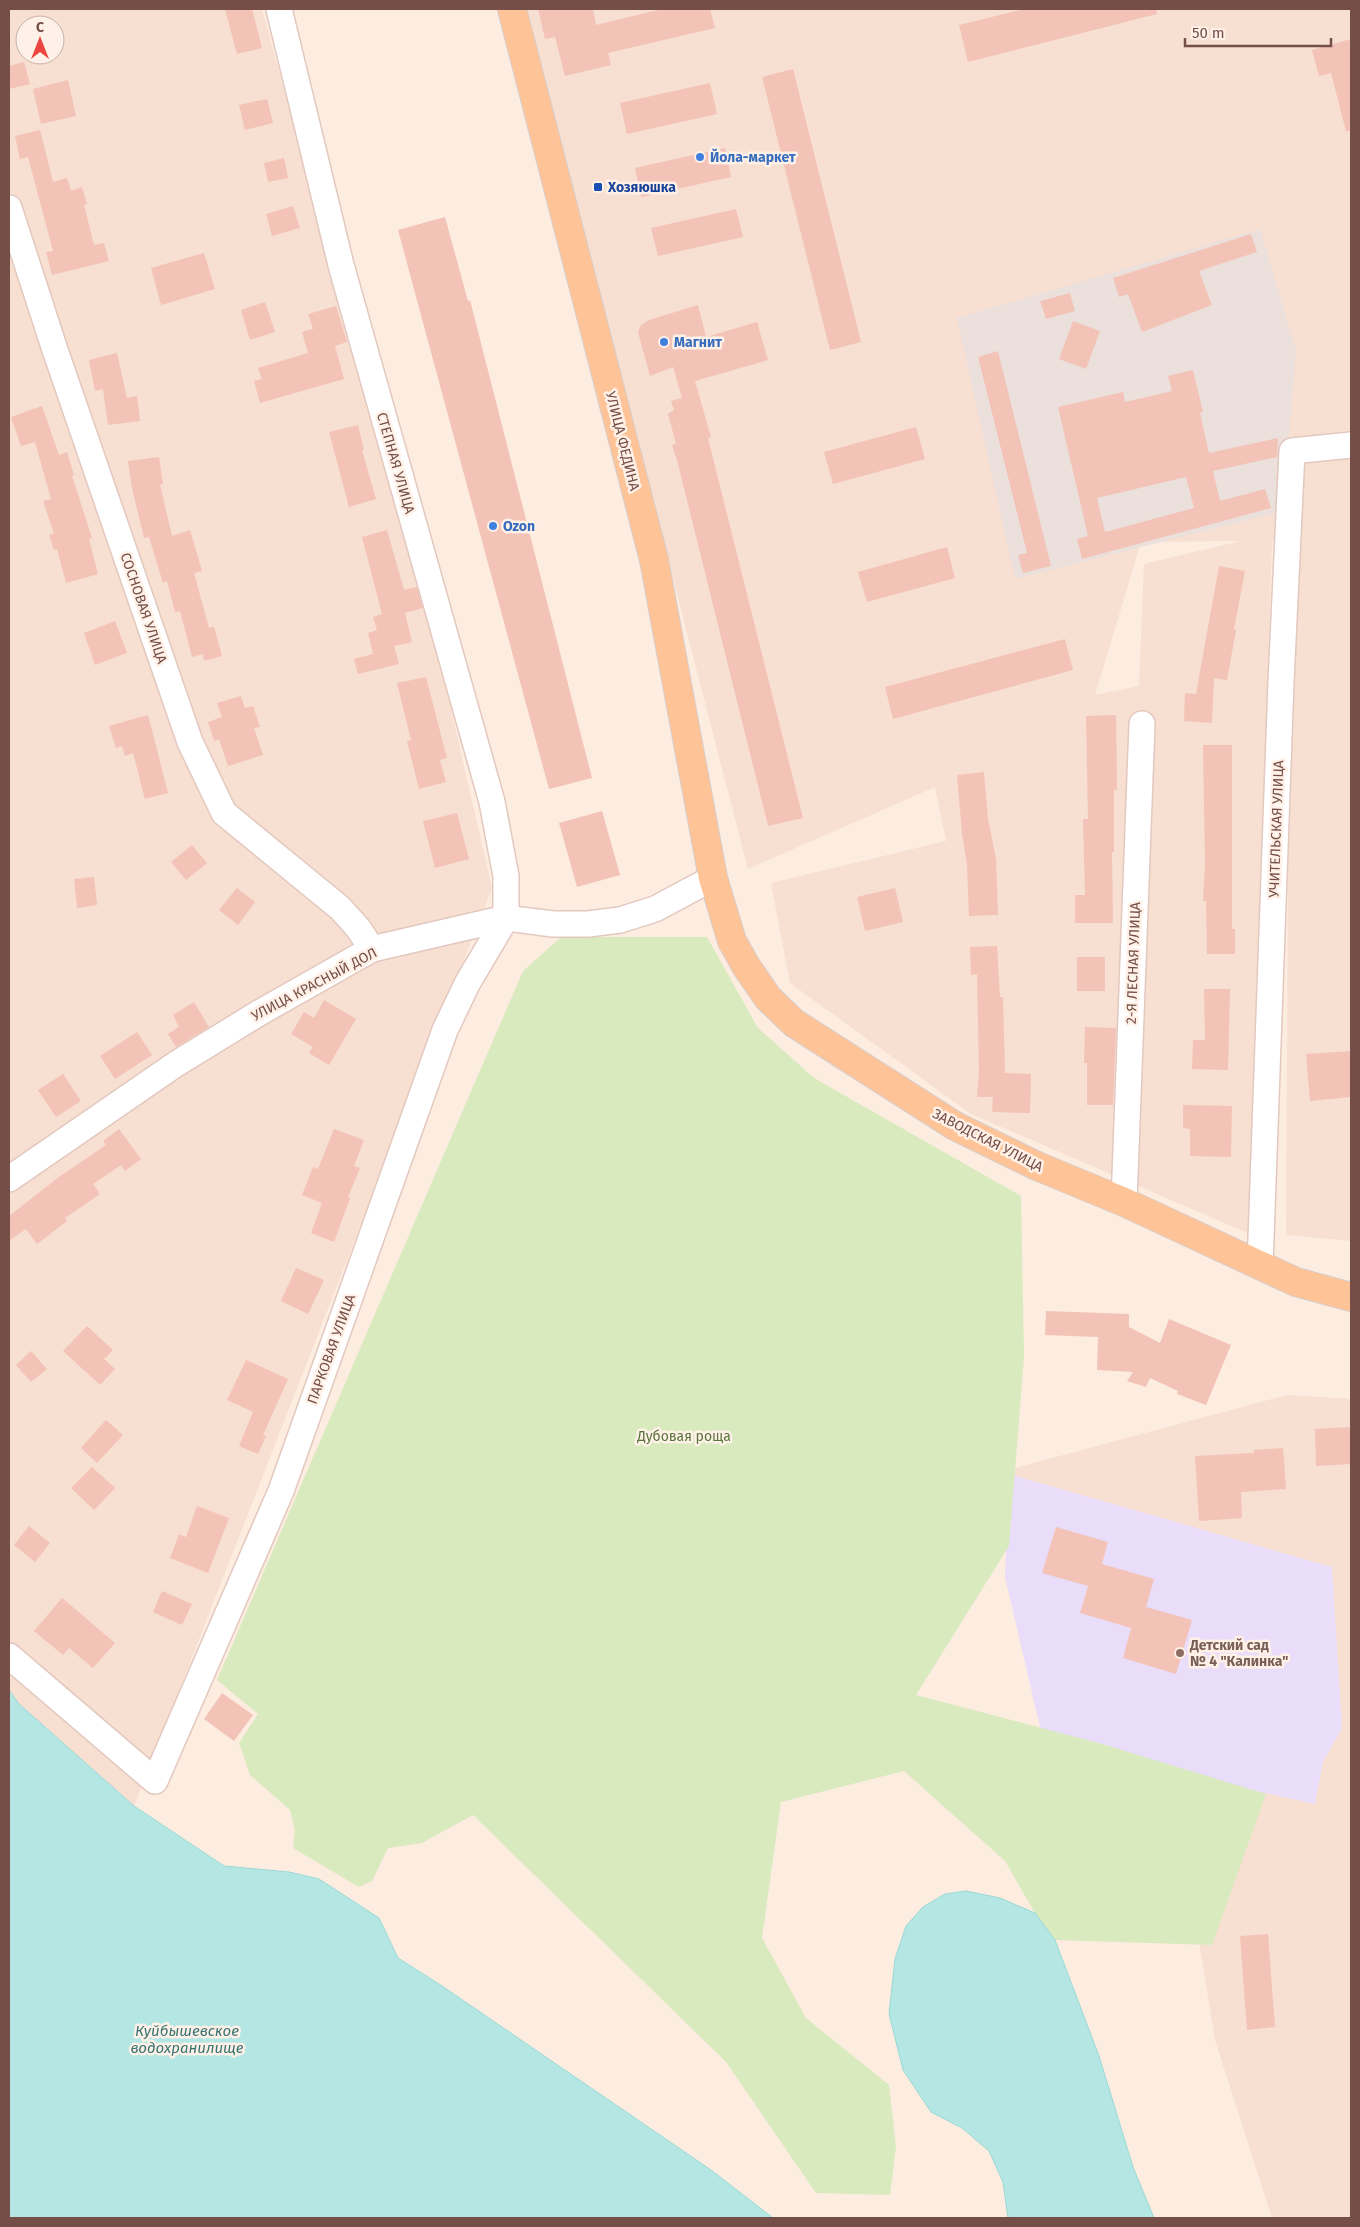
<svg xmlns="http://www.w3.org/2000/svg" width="1360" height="2227" font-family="'Fira Sans',sans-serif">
<rect width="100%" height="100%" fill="#fdece0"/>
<g fill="#f7dfd1" fill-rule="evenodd">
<path d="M9 9H262L369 402 432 626 492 888 134 1806 19 1704 9 1690ZM25 25H55V55H25Z"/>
<path d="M526 9H1351V1241L1286 1235 1290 541H1272L1250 1234 971 1114 790 983 771 883 946 841 935 787 748 869ZM1241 541 1144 564 1139 686 1095 695 1141 542Z"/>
<polygon points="1287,1395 1351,1399 1351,2218 1272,2218 1215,2040 1170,1763 1033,1700 1011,1469"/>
</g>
<polygon fill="#ebe0dc" points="1260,229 1296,350 1283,511 1015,579 957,318"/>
<polygon fill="#e9ddf9" points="1009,1474 1332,1567 1342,1728 1323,1762 1315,1804 1044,1744 1005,1577"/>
<polygon fill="#d9eabe" points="561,937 707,937 758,1028 814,1078 1021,1196 1024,1357 1009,1546 916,1695 1099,1743 1266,1794 1212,1945 1055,1940 1035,1913 1005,1861 904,1771 781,1802 762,1938 806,2018 889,2085 896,2146 890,2195 816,2193 726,2062 473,1815 422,1843 388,1848 372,1881 359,1887 293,1848 295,1831 290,1810 250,1775 239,1743 258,1714 217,1680 523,971"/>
<g fill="#b4e6e4" stroke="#9ad9d6">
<polygon points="9,1690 19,1704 134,1806 224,1866 289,1872 319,1879 379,1918 398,1958 442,1986 711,2170 773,2218 9,2218"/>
<polygon points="966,1891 1000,1898 1035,1913 1055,1940 1099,2056 1133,2167 1154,2218 1008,2218 1003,2182 989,2151 962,2128 931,2112 903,2070 889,2014 895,1959 906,1926 923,1907 945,1894"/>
</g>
<g fill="#f3c3b7" fill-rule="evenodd">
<polygon points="225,9 252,9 262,48 237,54"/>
<polygon points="538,9 593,9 596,25 662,9 710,9 715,28 608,53 611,65 565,76 555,37 545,39"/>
<polygon points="1024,9 1156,9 1157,14 968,62 959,25"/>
<polygon points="1351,39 1351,131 1346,131 1331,73 1319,76 1312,50"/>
<polygon points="24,62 30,84 9,89 9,66"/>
<polygon points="793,69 861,342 830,350 762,77"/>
<polygon points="68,80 76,116 41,124 33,89"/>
<polygon points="710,83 717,114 627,134 620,103"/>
<polygon points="267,99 273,123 245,130 239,105"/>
<polygon points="40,130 53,182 67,178 71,191 82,187 87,204 84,205 94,245 104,243 109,261 52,275 46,252 53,251 28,157 20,159 15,136"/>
<polygon points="725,148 731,177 641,197 635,168"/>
<polygon points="284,158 288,178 268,182 264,163"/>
<polygon points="293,206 300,228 272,236 266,214"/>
<polygon points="736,209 743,237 658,256 651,228"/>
<polygon points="445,217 468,301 470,300 592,778 549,789 398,230"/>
<polygon points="1251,234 1257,252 1199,271 1212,305 1142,332 1128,294 1119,297 1113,278"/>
<polygon points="204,253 215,289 161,305 151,268"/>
<polygon points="1070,293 1075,311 1046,319 1040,301"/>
<polygon points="265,302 275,332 250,340 241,310"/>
<polygon points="698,305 706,337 757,322 768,360 695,381 711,437 708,438 803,818 768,826 677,460 672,445 676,444 668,414 674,410 671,401 682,398 673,367 650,376 638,332 641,325 649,320"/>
<polygon points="336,306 347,342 335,346 344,379 260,403 254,381 262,379 258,368 308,353 302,332 313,329 308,314"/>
<polygon points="1073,321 1100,331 1086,369 1059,359"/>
<polygon points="998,351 1051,566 1023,573 1018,555 1027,553 978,357"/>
<polygon points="117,353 127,398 137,396 140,421 108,425 103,389 95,391 89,360"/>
<path d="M1193 370 1203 412 1200 413 1209 453 1278 438 1277 457 1213 471 1220 501 1265 489 1271 508 1082 559 1077 539 1088 536 1058 407 1123 392 1125 402 1172 391 1168 376ZM1186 477 1194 508 1105 532 1097 498Z"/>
<polygon points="42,406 59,455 67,452 74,475 72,476 92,538 89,539 98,574 66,583 57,549 54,550 49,535 54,533 43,501 51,499 35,442 21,446 11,417"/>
<polygon points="358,425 364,450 362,450 376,499 349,507 329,432"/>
<polygon points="916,427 925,459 833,484 824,452"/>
<polygon points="159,457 163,484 160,485 172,536 190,530 202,571 194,573 209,628 214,627 222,656 204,661 203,654 192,657 180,611 175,612 167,581 163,583 149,537 144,538 132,488 128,461"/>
<polygon points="387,530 404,590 417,587 423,608 405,613 412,642 394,646 399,664 358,674 354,659 373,654 368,633 377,630 373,617 382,614 362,537"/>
<polygon points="947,547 955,578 867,602 858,572"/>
<polygon points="1219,566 1245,571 1234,629 1236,630 1227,680 1214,678 1212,723 1184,721 1185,693 1196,694"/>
<polygon points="115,621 127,653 95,665 84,633"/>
<polygon points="1065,639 1073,670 893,719 885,687"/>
<polygon points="426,677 447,758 440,760 446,782 419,789 407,741 411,740 397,683"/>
<polygon points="241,696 245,708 253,706 260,727 254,728 263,755 228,766 219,739 214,741 208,722 222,717 217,703"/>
<polygon points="148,715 168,793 145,799 133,753 125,756 122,746 116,748 109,726"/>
<polygon points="1116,715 1117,790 1114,790 1114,852 1112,852 1113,923 1075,923 1075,895 1085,895 1083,819 1088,819 1086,716"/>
<polygon points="1203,745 1232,745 1232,929 1235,929 1235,954 1207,954 1206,901 1203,901 1205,865"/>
<polygon points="984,772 988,818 996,859 998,915 969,916 967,864 962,834 957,775"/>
<polygon points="602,811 620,875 577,887 559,823"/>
<polygon points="457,813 469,859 435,868 423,821"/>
<polygon points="192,845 207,863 186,880 171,862"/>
<polygon points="94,877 97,905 77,908 74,879"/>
<polygon points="237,888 255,902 238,925 219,910"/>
<polygon points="895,888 903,922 865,931 857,897"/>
<polygon points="997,946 1000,997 1003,997 1005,1073 1031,1074 1030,1113 992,1112 993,1097 977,1097 979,1072 977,974 971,975 970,947"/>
<rect x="1077" y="957" width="28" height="34"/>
<polygon points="1204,989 1230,989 1228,1070 1192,1069 1193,1040 1205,1040"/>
<polygon points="324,1000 356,1019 329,1065 309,1053 313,1047 291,1034 304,1012 314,1018"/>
<polygon points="194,1002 209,1027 176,1047 168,1034 179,1027 173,1015"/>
<polygon points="1085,1027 1116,1028 1113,1105 1087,1105 1087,1063 1084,1063"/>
<polygon points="137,1032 152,1055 115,1079 100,1056"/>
<polygon points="1351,1051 1351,1097 1310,1101 1306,1054"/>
<polygon points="63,1074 81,1101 56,1117 38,1090"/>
<polygon points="1183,1105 1232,1106 1231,1157 1190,1156 1190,1129 1183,1128"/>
<polygon points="119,1129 141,1159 125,1171 121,1165 93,1184 100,1194 65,1218 67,1221 37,1244 26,1229 9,1241 9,1216 59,1177 106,1145 103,1141"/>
<polygon points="334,1129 364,1140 354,1166 360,1168 348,1197 350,1198 334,1242 311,1233 322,1203 302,1195 313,1167 318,1169"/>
<polygon points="296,1268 324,1280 308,1314 281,1301"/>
<polygon points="1046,1311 1129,1314 1129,1327 1160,1343 1169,1319 1231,1345 1206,1405 1177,1394 1178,1391 1150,1378 1146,1387 1127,1381 1133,1372 1097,1370 1098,1337 1045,1335"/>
<polygon points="87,1326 113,1350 104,1359 115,1369 100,1385 63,1351"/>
<polygon points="31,1351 47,1369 31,1382 16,1365"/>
<polygon points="246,1360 288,1379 263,1435 266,1436 258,1454 239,1446 253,1412 227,1400"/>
<polygon points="106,1420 123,1435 97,1463 81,1448"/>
<polygon points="1351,1427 1351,1464 1316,1466 1315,1429"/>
<polygon points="1283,1448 1286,1489 1241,1492 1242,1518 1199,1521 1195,1456 1254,1453 1254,1450"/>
<polygon points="92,1467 115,1488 94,1510 71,1488"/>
<polygon points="197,1506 229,1518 208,1573 170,1558 179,1534 186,1537"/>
<polygon points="29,1526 50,1543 35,1562 14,1545"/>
<polygon points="1056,1527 1108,1542 1102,1564 1154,1579 1146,1607 1192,1620 1176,1674 1123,1658 1131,1628 1080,1613 1088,1586 1042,1573"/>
<polygon points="162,1591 192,1604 182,1625 153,1612"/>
<polygon points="62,1598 115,1643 93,1668 69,1648 63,1655 34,1631"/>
<polygon points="222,1693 253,1715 234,1741 204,1719"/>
<polygon points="1268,1934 1275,2027 1247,2030 1240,1936"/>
</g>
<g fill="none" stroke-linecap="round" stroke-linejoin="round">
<g stroke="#e3c8bf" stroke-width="28">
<g id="minor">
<polyline points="9,208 54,347 190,742 224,813 340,908 358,928 372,949"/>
<polyline points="9,1179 176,1064 259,1013 372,949 506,918 553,924 588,924 620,920 655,909 713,878"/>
<polyline points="1124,1202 1142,724"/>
<polyline points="1260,1266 1281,682 1292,451 1351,445"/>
<polyline points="9,1656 155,1781 281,1491 445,1030 468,982 506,918 506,876 492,802 341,265 279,9"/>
</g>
</g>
<g stroke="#d8cdcb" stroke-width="30">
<polyline id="major" points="512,9 654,560 713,878 732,941 746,966 768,998 794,1023 955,1126 1037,1166 1124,1202 1296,1282 1351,1297"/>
</g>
<use href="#minor" stroke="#fff" stroke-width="25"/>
<use href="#major" stroke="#fec396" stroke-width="28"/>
</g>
<g fill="#3f7fe0" stroke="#fff1e7" stroke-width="2">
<circle cx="700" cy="157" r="5"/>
<circle cx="664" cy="342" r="5"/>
<circle cx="493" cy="526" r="5"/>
</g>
<rect fill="#1a4fb4" stroke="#fff1e7" stroke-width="2" x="593" y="182" width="10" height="10" rx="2.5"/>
<circle fill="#8d6e63" stroke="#fff1e7" stroke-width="2" cx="1180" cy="1653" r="5"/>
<g text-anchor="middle" stroke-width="5" stroke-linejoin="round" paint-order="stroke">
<g font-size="14" font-weight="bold" fill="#366cbe" stroke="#fff1e7" text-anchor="start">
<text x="710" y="162">Йола-маркет</text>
<text x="674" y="347">Магнит</text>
<text x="503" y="531">Ozon</text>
</g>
<g font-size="14" font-weight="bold" fill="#164399" stroke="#fff1e7" text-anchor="start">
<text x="608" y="192">Хозяюшка</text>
</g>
<g font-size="14" fill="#744e47" stroke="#fff1e7">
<text transform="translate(623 441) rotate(76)" y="5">УЛИЦА ФЕДИНА</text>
<text transform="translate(396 463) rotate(74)" y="5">СТЕПНАЯ УЛИЦА</text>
<text transform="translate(144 608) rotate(71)" y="5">СОСНОВАЯ УЛИЦА</text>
<text transform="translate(1276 829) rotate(-88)" y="5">УЧИТЕЛЬСКАЯ УЛИЦА</text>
<text transform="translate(1133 963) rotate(-88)" y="5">2-Я ЛЕСНАЯ УЛИЦА</text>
<text transform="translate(314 984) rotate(-28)" y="5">УЛИЦА КРАСНЫЙ ДОЛ</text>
<text transform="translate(988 1140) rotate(27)" y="5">ЗАВОДСКАЯ УЛИЦА</text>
<text transform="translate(331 1349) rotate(-70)" y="5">ПАРКОВАЯ УЛИЦА</text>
</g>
<g font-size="14" fill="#58743c" stroke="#fff1e7">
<text x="684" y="1441">Дубовая роща</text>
</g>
<g font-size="14" font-weight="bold" fill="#785e54" stroke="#fff1e7" text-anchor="start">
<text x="1190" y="1650">Детский сад<tspan x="1190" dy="16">№ 4 "Калинка"</tspan></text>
</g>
<g font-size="15" font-style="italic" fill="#387472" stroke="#fff1e7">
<text x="187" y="2036">Куйбышевское<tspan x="187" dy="17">водохранилище</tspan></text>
</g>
</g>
<rect width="1360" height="2227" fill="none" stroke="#744e47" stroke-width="20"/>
<g transform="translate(40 40)"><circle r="24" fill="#fff1e7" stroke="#c7b0a7"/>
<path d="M0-4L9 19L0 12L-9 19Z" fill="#eb4540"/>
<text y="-8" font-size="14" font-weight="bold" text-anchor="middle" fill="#744e47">С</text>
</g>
<path d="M1185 38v8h146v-8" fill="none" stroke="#744e47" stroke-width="2.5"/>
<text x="1192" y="38" font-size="15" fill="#744e47" stroke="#fff1e7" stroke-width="4" paint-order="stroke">50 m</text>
</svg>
